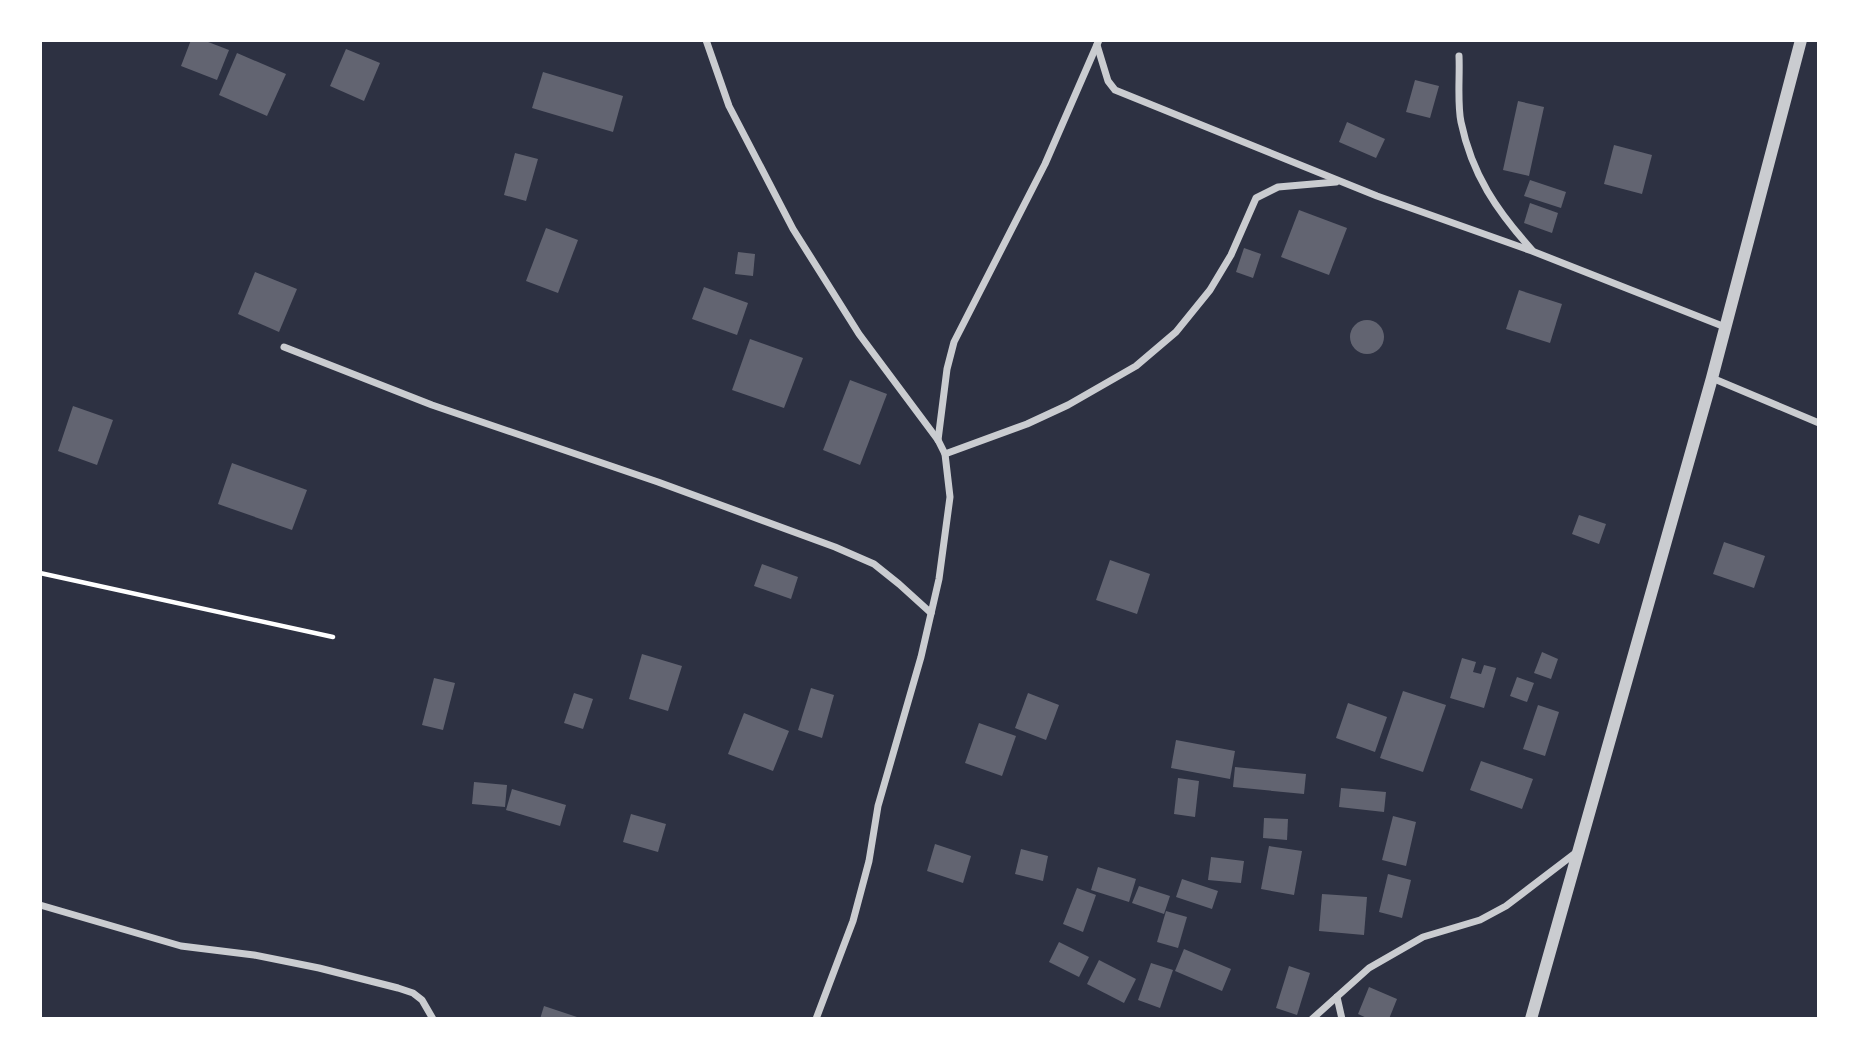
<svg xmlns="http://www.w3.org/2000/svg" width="1859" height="1059" font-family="'Open Sans',sans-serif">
<rect width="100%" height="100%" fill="#2d3142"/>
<g fill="#626471">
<polygon points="191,40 203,40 229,50 217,80 181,66"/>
<polygon points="346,49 380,63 364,101 330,86"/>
<polygon points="237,53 286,74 267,116 219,95"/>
<polygon points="543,72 623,96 613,132 532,108"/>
<polygon points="1415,80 1439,86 1430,118 1406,112"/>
<polygon points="1518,101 1544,107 1529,176 1503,170"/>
<polygon points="1347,122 1385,139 1376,158 1339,142"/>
<polygon points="1614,145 1652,155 1642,194 1604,184"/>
<polygon points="515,153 538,159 526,201 504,195"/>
<polygon points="1530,180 1566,192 1561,208 1524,196"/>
<polygon points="1530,203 1558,213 1552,233 1524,223"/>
<polygon points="1299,210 1347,228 1329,275 1281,257"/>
<polygon points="546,228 578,240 558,293 526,281"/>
<polygon points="1244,248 1261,254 1253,278 1236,272"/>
<polygon points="738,252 755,254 753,276 735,274"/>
<polygon points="255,272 297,289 279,332 238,314"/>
<polygon points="704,287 748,303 737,335 692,319"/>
<polygon points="1519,290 1562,304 1550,343 1506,329"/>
<circle cx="1367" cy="337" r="17"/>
<polygon points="750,339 803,358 784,408 732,390"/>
<polygon points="850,380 887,394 860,465 823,450"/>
<polygon points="73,406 113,420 97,465 58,451"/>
<polygon points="232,463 307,490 292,530 218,504"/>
<polygon points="1579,515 1606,524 1599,544 1572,534"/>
<polygon points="1724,542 1765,556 1754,588 1713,574"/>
<polygon points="1110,560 1150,574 1137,614 1096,600"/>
<polygon points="762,564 798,577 791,599 754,586"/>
<polygon points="1542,652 1558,659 1551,679 1534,673"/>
<polygon points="642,654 682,666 668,711 629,699"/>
<polygon points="1462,658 1476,662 1473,672 1481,674 1484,665 1496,668 1484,708 1450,698"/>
<polygon points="1517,677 1534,683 1527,702 1510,696"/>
<polygon points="434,678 455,683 443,730 422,725"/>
<polygon points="811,688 834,695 822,738 798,730"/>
<polygon points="1403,691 1446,705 1423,772 1380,758"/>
<polygon points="574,693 593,699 583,729 564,723"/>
<polygon points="1028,693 1059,705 1046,740 1015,728"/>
<polygon points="1348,703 1387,717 1375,752 1336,738"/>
<polygon points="1538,705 1559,712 1545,756 1523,749"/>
<polygon points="744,713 789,731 773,771 728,754"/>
<polygon points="979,723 1016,736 1002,776 965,763"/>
<polygon points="1176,740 1235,751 1230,779 1171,768"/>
<polygon points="1481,761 1533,779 1522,809 1470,790"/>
<polygon points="1235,767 1306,774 1304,794 1233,787"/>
<polygon points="1178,778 1199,781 1195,817 1174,814"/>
<polygon points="474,782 507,785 505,807 472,804"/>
<polygon points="1341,788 1386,792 1384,812 1339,807"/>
<polygon points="512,789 566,805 560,826 506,810"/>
<polygon points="631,814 666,824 658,852 623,842"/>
<polygon points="1393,816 1416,822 1406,866 1382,860"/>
<polygon points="1264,818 1288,819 1287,840 1263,838"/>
<polygon points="935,844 971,856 963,883 927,871"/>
<polygon points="1269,846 1302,851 1294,895 1261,889"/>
<polygon points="1021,849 1048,856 1043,881 1015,874"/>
<polygon points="1211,857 1244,861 1241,883 1208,880"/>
<polygon points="1098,867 1136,879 1129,902 1091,890"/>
<polygon points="1388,874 1411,880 1402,918 1379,912"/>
<polygon points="1182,879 1218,891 1212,909 1176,897"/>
<polygon points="1139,886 1170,896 1164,914 1132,903"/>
<polygon points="1077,888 1096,895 1083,932 1063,924"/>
<polygon points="1322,894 1367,897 1364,935 1319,931"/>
<polygon points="1166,911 1187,917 1178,948 1157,942"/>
<polygon points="1059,942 1089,957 1079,977 1049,962"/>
<polygon points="1184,949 1231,969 1222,991 1175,971"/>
<polygon points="1099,960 1136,979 1124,1003 1087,984"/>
<polygon points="1151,963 1173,970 1160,1008 1138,1000"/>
<polygon points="1289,966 1310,973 1297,1015 1276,1008"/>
<polygon points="1369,987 1397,999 1389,1019 1369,1019 1358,1014"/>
<polygon points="544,1006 580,1018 580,1019 540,1019"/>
</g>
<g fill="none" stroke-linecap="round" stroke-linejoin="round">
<polyline stroke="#fff" stroke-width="4.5" points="40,573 333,637"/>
<g stroke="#caccd0" stroke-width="7">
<polyline points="706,40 729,106 793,229 859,334 938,440 945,454 950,497 939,579 921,657 878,806 869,861 853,921 816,1019"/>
<polyline points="1097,45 1108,81 1115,90 1377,196 1532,251 1725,327"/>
<path d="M1459 56C1460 76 1457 103 1461 122 1472 175 1497 211 1532 250"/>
<polyline points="284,347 432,405 658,482 835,547 874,564 899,584 931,613"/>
<polyline points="1712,378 1819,423"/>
<polyline points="938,440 947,369 954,342 1045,164 1099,40"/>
<polyline points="945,454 1027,424 1068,405 1136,366 1176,332 1210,290 1231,255 1256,198 1278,187 1336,182"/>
<polyline points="40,905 181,946 254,955 319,968 398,988 413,993 422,1000 433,1019"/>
<polyline points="1337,997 1342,1019"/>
<polyline points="1312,1019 1369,968 1423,937 1480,920 1506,906 1578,851"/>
</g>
<polyline stroke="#caccd0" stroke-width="12" points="1531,1019 1712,378 1801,40"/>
</g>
<rect width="1859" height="1059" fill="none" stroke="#ffffff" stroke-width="84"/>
</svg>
